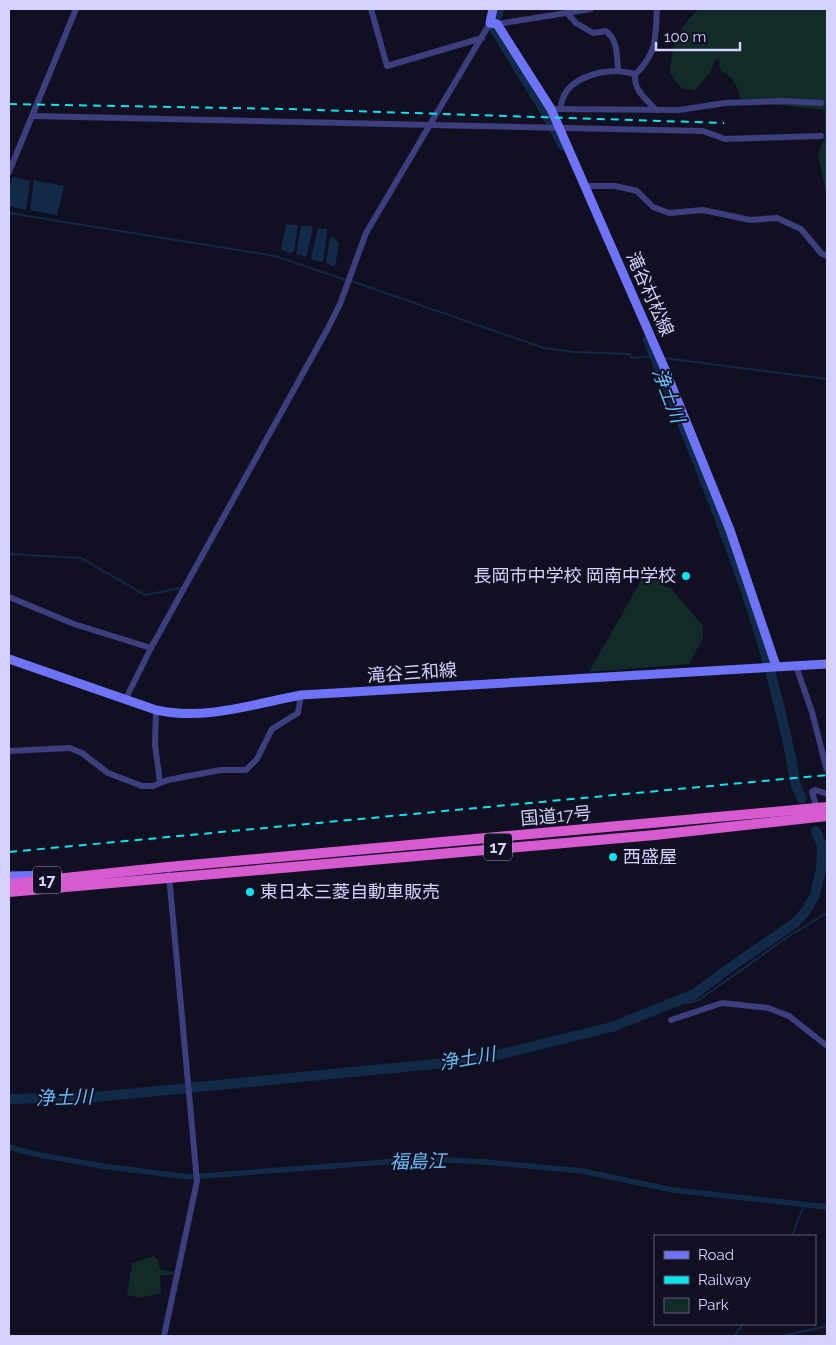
<svg xmlns="http://www.w3.org/2000/svg" width="836" height="1345" font-family="Raleway,'Noto Sans JP',sans-serif">
<rect width="100%" height="100%" fill="#110f22"/>
<g fill="#122b29">
<path d="M699 9H827V198L818 154 825 137V110L741 101C738 88 734 77 721 71L719 66 720 61 716 58 710 72 695 91 681 88 670 73C672 44 677 29 699 9Z"/>
<polygon points="647,570 667,588 670,587 703,626 703,638 689,664 589,672"/>
<polygon points="154,1256 158,1260 160,1269 174,1272 173,1275 160,1275 161,1293 140,1298 127,1295 132,1263"/>
</g>
<g fill="#112a48">
<polygon points="13,177 30,181 26,210 9,206 9,187"/>
<polygon points="34,180 64,186 57,215 30,210"/>
<polygon points="286,224 298,225 294,251 291,253 281,250"/>
<polygon points="301,226 312,226 313,228 306,257 296,254"/>
<polygon points="318,228 327,229 327,232 323,261 320,262 311,259"/>
<polygon points="334,236 339,244 335,267 326,263 330,238"/>
</g>
<g fill="none" stroke-linecap="round" stroke-linejoin="round">
<g stroke="#112a48" stroke-width="2">
<polyline points="9,213 275,256 346,280"/>
<polyline points="351,281 544,348 574,352 630,354 631,358 656,356"/>
<polyline points="664,358 827,379"/>
<polyline points="9,554 81,558 145,595 181,588"/>
<polyline points="682,1001 688,1003 699,1000 789,936 827,913"/>
<polyline points="792,1236 804,1205"/>
<polyline points="734,1336 743,1324"/>
<polyline points="782,1336 827,1326"/>
</g>
<polyline stroke="#112a48" stroke-width="5.5" points="9,1147 35,1154 102,1166 189,1177 425,1159 486,1162 582,1171 673,1190 827,1207"/>
<g stroke="#112a48" stroke-width="10">
<polyline points="499,9 494,27 495,30 543,108 563,146"/>
<path d="M648 340C707 484 770 631 796 786L802 799"/>
<polyline points="9,1099 95,1097 456,1062 493,1056 612,1027 695,994 725,971 795,923 806,911 815,895 821,869 822,846 816,831"/>
</g>
<polyline stroke="#2e2c43" stroke-width="6" stroke-dasharray="6 3" stroke-linecap="butt" points="826,767 827,774"/>
<g stroke="#3c3e7e" stroke-width="6">
<polyline points="371,9 387,66 482,38"/>
<path d="M567 13 576 23 593 33 606 31C618 40 617 57 618 71L631 73 635 75"/>
<polyline points="497,24 591,9"/>
<path d="M561 108C562 80 596 71 618 71"/>
<polyline points="551,109 679,110 725,103 783,101 821,103"/>
<path d="M656 110C646 99 634 91 635 75 658 51 655 40 657 9"/>
<polyline points="32,116 703,131 725,139 821,136"/>
<polyline points="9,172 76,9"/>
<polyline points="584,186 615,186 637,191 653,207 669,213 703,210 750,220 777,218 801,229 821,253 827,256"/>
<polyline points="9,597 74,624 151,648"/>
<polyline points="796,666 812,712 826,767"/>
<polyline points="125,700 151,648 328,328 340,304 366,233 490,23"/>
<polyline points="156,710 155,745 160,782"/>
<polyline points="9,751 70,748 82,753 108,773 142,786 153,786 168,780 221,770 246,770 257,759 272,729 298,713 301,695"/>
<polyline points="817,808 812,792 815,790 827,794"/>
<polyline points="671,1020 722,1003 768,1008 789,1016 827,1046"/>
<polyline points="164,1336 197,1181 169,875"/>
</g>
<g stroke="#6e73f7" stroke-width="9">
<polyline points="493,9 490,23 497,24 551,109 664,367 730,530 776,666"/>
<path d="M9 659 156 710C205 721 253 704 301 695L827 664"/>
<polyline points="9,876 58,875"/>
</g>
<g stroke="#d65ad0" stroke-width="10">
<polyline points="9,884 168,867 827,807"/>
<polyline points="9,892 655,835 827,816"/>
</g>
<g stroke="#0de3ed" stroke-width="2" stroke-dasharray="8 6" stroke-linecap="butt">
<polyline points="9,104 288,109 724,123"/>
<polyline points="9,852 827,775"/>
</g>
</g>
<g fill="#0de3ed" stroke="#110f22" stroke-width="2">
<circle cx="686" cy="576" r="5"/>
<circle cx="613" cy="857" r="5"/>
<circle cx="250" cy="892" r="5"/>
</g>
<g text-anchor="middle" stroke-width="4" stroke-linejoin="round" paint-order="stroke">
<g fill="#110f22" stroke="#9a98bb" stroke-width="1">
<rect x="484" y="833.5" width="28" height="27" rx="4"/>
<rect x="33" y="866.5" width="28" height="27" rx="4"/>
</g>
<g font-size="16" font-weight="bold" fill="#d4d2fd">
<text x="498" y="853">17</text>
<text x="47" y="886">17</text>
</g>
<g font-size="18" fill="#d4d2fd" stroke="#110f22">
<text transform="translate(650 294) rotate(66)" y="6">滝谷村松線</text>
<text transform="translate(412 673) rotate(-4)" y="6">滝谷三和線</text>
<text transform="translate(556 816) rotate(-5)" y="6">国道17号</text>
</g>
<g font-size="18" fill="#d4d2fd" stroke="#110f22" text-anchor="start">
<text x="676" y="582" text-anchor="end">長岡市中学校 岡南中学校</text>
<text x="623" y="863">西盛屋</text>
<text x="260" y="898">東日本三菱自動車販売</text>
</g>
<g font-size="19" font-style="italic" fill="#66bcf7" stroke="#110f22">
<text transform="translate(669 395) rotate(69)" y="7">浄土川</text>
<text transform="translate(467 1058) rotate(-10)" y="7">浄土川</text>
<text transform="translate(64 1097) rotate(-2)" y="7">浄土川</text>
<text transform="translate(418 1161) rotate(-1)" y="7">福島江</text>
</g>
</g>
<rect width="836" height="1345" fill="none" stroke="#d4d2fd" stroke-width="20"/>
<rect x="654" y="1235" width="162" height="90" fill="#110f22" stroke="#5f5d7a"/>
<rect x="664" y="1251" width="25" height="8" fill="#6e73f7" stroke="#5f5d7a"/>
<text x="698" y="1260" font-size="15" fill="#d4d2fd">Road</text>
<rect x="664" y="1276" width="25" height="8" fill="#0de3ed" stroke="#5f5d7a"/>
<text x="698" y="1285" font-size="15" fill="#d4d2fd">Railway</text>
<rect x="664" y="1298" width="25" height="15" fill="#122b29" stroke="#5f5d7a"/>
<text x="698" y="1310" font-size="15" fill="#d4d2fd">Park</text>
<path d="M656 42v8h84v-8" fill="none" stroke="#d4d2fd" stroke-width="2.5"/>
<text x="664" y="42" font-size="15" fill="#d4d2fd" stroke="#110f22" stroke-width="4" paint-order="stroke">100 m</text>
</svg>
